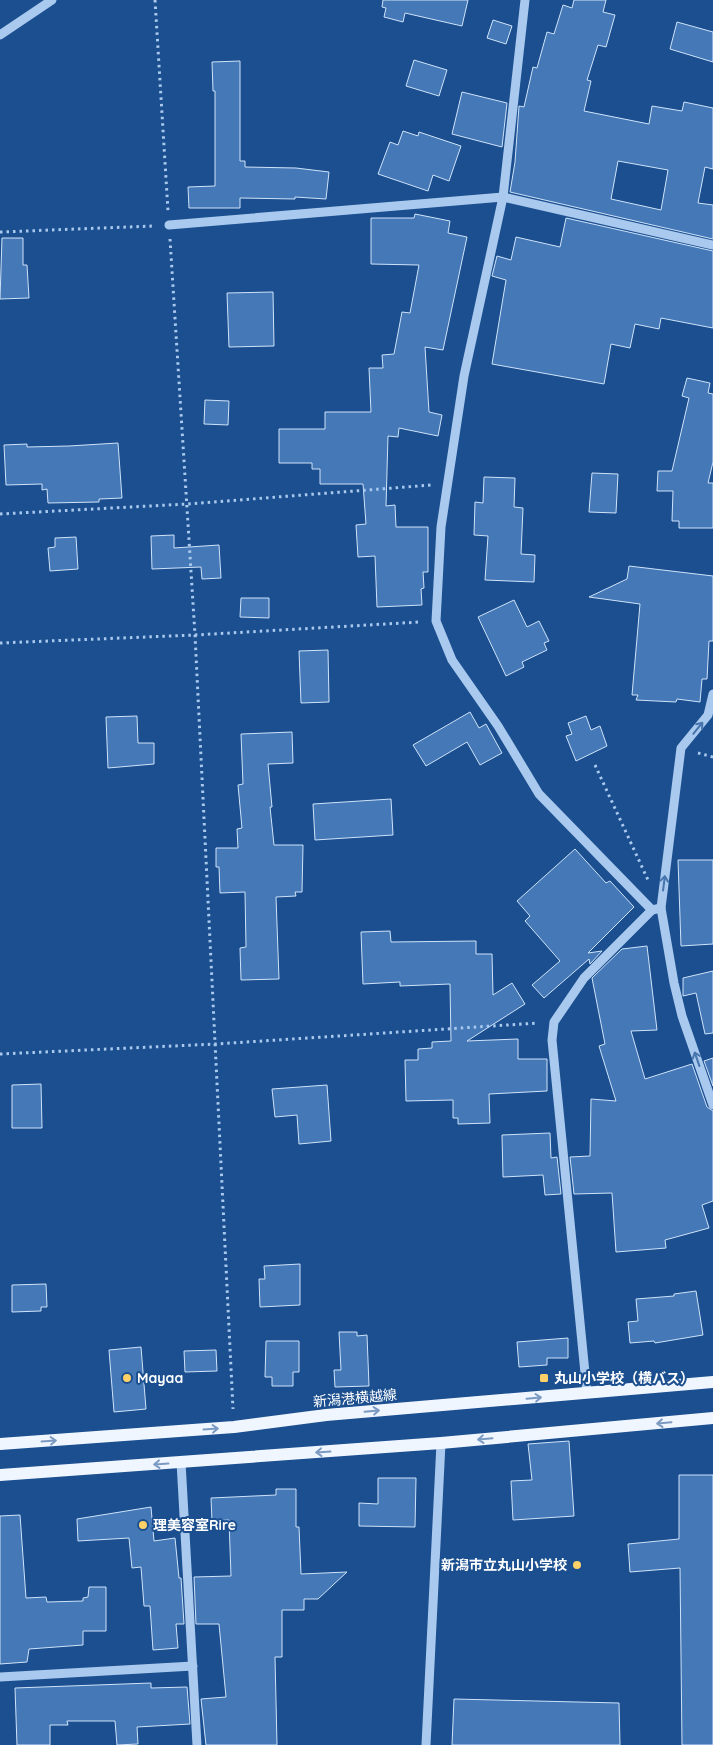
<svg xmlns="http://www.w3.org/2000/svg" width="713" height="1745" font-family="Quicksand,'Noto Sans JP',sans-serif">
<rect width="100%" height="100%" fill="#1b4f8f"/>
<g fill="#4478b7" stroke="#cfe3fa" fill-rule="evenodd">
<polygon points="383,0 468,0 462,26 405,13 403,22 384,17 386,8 382,7"/>
<path d="M574 0H606L603 12 615 15 606 47 598 45 587 80 591 81 584 111 649 124 652 106 682 111 684 102 713 108V169L705 167 698 203 713 205V239L510 192 515 162 519 106 524 107 533 67 537 68 547 32 554 34 563 5 572 8ZM618 161 668 170 661 210 611 199Z"/>
<polygon points="493,20 512,26 506,44 487,38"/>
<polygon points="677,22 713,32 713,62 670,49"/>
<polygon points="414,60 447,70 439,96 406,86"/>
<polygon points="240,61 240,161 245,161 245,167 296,168 329,172 326,199 295,197 295,199 240,198 240,208 189,208 188,187 215,186 215,91 213,91 212,62"/>
<polygon points="462,92 507,103 502,147 452,134"/>
<polygon points="403,131 418,136 419,132 461,146 449,181 433,175 428,191 378,174 390,142 398,145"/>
<polygon points="415,214 450,221 448,233 467,237 443,350 425,347 429,412 442,415 438,436 399,428 398,437 388,436 386,506 395,505 396,527 428,527 428,572 423,572 424,588 421,589 422,605 377,607 375,556 358,557 356,525 366,524 363,484 320,484 320,469 312,469 312,463 279,463 279,429 325,429 325,412 371,412 369,368 383,368 382,355 394,354 402,312 410,313 419,265 371,264 371,218 414,218"/>
<polygon points="566,218 713,251 713,328 661,318 659,329 635,324 630,348 611,344 604,384 492,364 506,280 492,276 497,256 511,260 516,237 560,247"/>
<polygon points="2,238 23,238 23,265 27,265 29,298 0,299"/>
<polygon points="273,292 274,346 229,347 227,293"/>
<polygon points="687,378 710,383 708,393 713,394 713,462 708,483 713,483 713,528 679,528 679,521 672,521 673,491 657,491 658,471 672,471 689,398 682,396"/>
<polygon points="205,400 229,401 228,425 204,424"/>
<polygon points="118,443 122,498 99,499 99,502 48,503 47,489 42,490 42,484 6,485 4,445 27,444 27,447 69,446"/>
<polygon points="592,473 618,474 616,513 589,512"/>
<polygon points="484,477 515,478 514,507 523,508 521,554 535,555 534,582 485,580 488,536 474,535 475,502 483,503"/>
<polygon points="174,535 174,548 219,545 221,578 202,579 201,567 152,569 151,536"/>
<polygon points="76,537 78,569 50,571 48,548 55,547 55,538"/>
<polygon points="629,566 713,576 713,641 709,641 707,679 702,679 700,702 677,699 676,702 636,700 638,695 632,695 640,604 589,597 627,579"/>
<polygon points="241,598 269,598 269,618 240,617"/>
<polygon points="514,600 527,627 539,621 549,641 544,643 547,650 522,662 524,667 506,676 478,617"/>
<polygon points="328,650 329,702 301,703 299,651"/>
<polygon points="470,712 479,728 486,724 502,753 480,765 467,742 426,766 413,745"/>
<polygon points="137,716 138,743 154,743 154,764 108,768 106,717"/>
<polygon points="586,716 591,730 600,726 607,746 576,761 566,736 572,734 568,723"/>
<polygon points="292,732 293,763 268,764 272,807 270,807 274,845 303,845 302,892 295,892 296,896 276,897 279,979 241,980 240,948 246,947 245,892 220,893 219,867 216,867 216,848 238,848 237,829 242,828 238,785 243,784 241,734"/>
<polygon points="391,799 393,835 315,840 313,804"/>
<polygon points="575,849 606,883 610,881 634,907 588,953 602,951 590,964 589,959 544,998 532,985 560,961 525,921 530,916 517,901"/>
<polygon points="678,860 713,860 713,944 681,946"/>
<polygon points="390,931 391,942 476,941 476,954 492,954 493,995 512,983 525,1004 467,1041 518,1039 518,1059 547,1059 547,1091 489,1094 490,1123 458,1124 458,1118 453,1118 453,1100 406,1101 405,1060 418,1060 418,1049 432,1048 432,1042 451,1041 450,984 400,986 400,982 363,984 361,932"/>
<polygon points="647,946 657,1030 631,1031 645,1079 692,1064 707,1107 713,1111 713,1201 702,1205 709,1228 665,1240 666,1248 616,1252 612,1193 574,1194 570,1157 590,1156 591,1099 616,1101 599,1046 605,1044 592,978 622,949"/>
<polygon points="713,971 713,1033 705,1034 696,993 683,996 683,978"/>
<polygon points="713,1058 713,1086 704,1061"/>
<polygon points="41,1084 42,1128 12,1128 12,1085"/>
<polygon points="327,1085 331,1141 299,1144 297,1115 275,1117 272,1089"/>
<polygon points="550,1133 551,1158 557,1157 561,1194 545,1195 543,1175 503,1177 502,1135"/>
<polygon points="300,1264 300,1305 260,1307 259,1279 265,1279 264,1266"/>
<polygon points="46,1284 47,1307 41,1307 41,1311 12,1312 12,1285"/>
<polygon points="696,1291 703,1335 655,1343 654,1341 630,1343 628,1322 638,1321 636,1299 674,1296 674,1294"/>
<polygon points="339,1332 357,1332 357,1336 367,1335 369,1386 335,1387 334,1370 341,1370"/>
<polygon points="568,1338 568,1358 547,1358 547,1365 519,1367 517,1342"/>
<polygon points="266,1341 299,1341 299,1372 293,1372 293,1386 272,1386 272,1377 265,1377"/>
<polygon points="141,1347 146,1409 114,1412 109,1350"/>
<polygon points="216,1350 217,1371 185,1372 184,1351"/>
<polygon points="569,1441 574,1516 513,1520 511,1481 532,1480 528,1444"/>
<polygon points="679,1475 713,1475 713,1745 682,1745 680,1568 630,1572 628,1544 679,1539"/>
<polygon points="378,1478 416,1478 415,1527 359,1526 359,1503 378,1504"/>
<polygon points="276,1489 296,1489 296,1527 299,1527 301,1574 347,1572 318,1599 304,1599 304,1610 282,1610 282,1657 275,1657 277,1745 206,1745 201,1699 226,1697 219,1624 196,1624 194,1577 231,1576 229,1520 212,1521 211,1498 276,1495"/>
<polygon points="151,1507 154,1541 175,1538 179,1578 181,1578 184,1624 176,1624 178,1648 153,1650 150,1606 144,1606 141,1567 132,1568 129,1538 78,1541 77,1519"/>
<polygon points="20,1515 26,1598 46,1597 47,1602 83,1601 83,1598 88,1597 89,1587 106,1587 106,1631 83,1631 83,1645 29,1649 27,1662 0,1664 0,1516"/>
<polygon points="151,1683 151,1688 187,1687 190,1724 137,1727 138,1744 117,1745 115,1721 67,1721 68,1725 50,1725 50,1745 17,1745 15,1688"/>
<polygon points="454,1699 619,1703 620,1745 452,1745"/>
</g>
<g fill="none" stroke-linecap="round" stroke-linejoin="round">
<g stroke="#a9c9ee" stroke-width="3" stroke-dasharray="2.5 4" stroke-linecap="butt">
<polyline points="155,0 168,211"/>
<polyline points="0,232 153,226"/>
<polyline points="170,239 195,635 233,1409"/>
<polyline points="0,514 187,504 432,485"/>
<polyline points="0,643 195,635 420,622"/>
<polyline points="698,753 713,757"/>
<polyline points="595,765 648,880"/>
<polyline points="0,1054 216,1044 538,1023"/>
</g>
<g stroke="#a9c9ee" stroke-width="9">
<polyline points="525,0 503,197 464,376 441,527 436,621 452,660 498,726 539,794 652,910 661,908"/>
<polyline points="0,35 52,0"/>
<polyline points="169,225 503,197 713,245"/>
<polyline points="713,694 708,715 681,748 661,908 674,983 682,1016 713,1105"/>
<polyline points="587,1393 552,1040 554,1022 584,978 652,910"/>
<polyline points="181,1462 197,1745"/>
<polyline points="0,1677 193,1666"/>
<polyline points="426,1745 441,1443"/>
</g>
<g stroke="#f0f6ff" stroke-width="12">
<polyline points="0,1444 234,1427 326,1415 713,1382"/>
<polyline points="0,1475 441,1443 713,1418"/>
</g>
</g>
<defs><path id="oneway-shaft" d="M-6 0H5M1.5-3L5.5 0L1.5 3" fill="none" stroke-width="1.6" stroke-linecap="round" stroke-linejoin="round" transform="scale(1.25)"/></defs>
<g stroke="#4674ac">
<use href="#oneway-shaft" transform="translate(698 728) rotate(-51)"/>
<use href="#oneway-shaft" transform="translate(664 883) rotate(-83)"/>
<use href="#oneway-shaft" transform="translate(697 1059) rotate(-109)"/>
</g>
<g stroke="#7b9ac1">
<use href="#oneway-shaft" transform="translate(534 1398) rotate(-5)"/>
<use href="#oneway-shaft" transform="translate(372 1411) rotate(-5)"/>
<use href="#oneway-shaft" transform="translate(664 1423) rotate(175)"/>
<use href="#oneway-shaft" transform="translate(211 1429) rotate(-4)"/>
<use href="#oneway-shaft" transform="translate(485 1439) rotate(175)"/>
<use href="#oneway-shaft" transform="translate(49 1441) rotate(-4)"/>
<use href="#oneway-shaft" transform="translate(323 1452) rotate(176)"/>
<use href="#oneway-shaft" transform="translate(161 1464) rotate(176)"/>
</g>
<g fill="#ffd166" stroke="#1b4f8f" stroke-width="2">
<circle cx="127" cy="1378" r="5"/>
<rect x="539" y="1373" width="10" height="10" rx="2.5"/>
<circle cx="143" cy="1525" r="5"/>
<circle cx="577" cy="1565" r="5"/>
</g>
<g text-anchor="middle" stroke-width="4" stroke-linejoin="round" paint-order="stroke">
<g font-size="14" font-weight="bold" fill="#fff" stroke="#1b4f8f" text-anchor="start">
<text x="137" y="1383">Mayaa</text>
<text x="554" y="1383">丸山小学校（横バス）</text>
<text x="153" y="1530">理美容室Rire</text>
<text x="567" y="1570" text-anchor="end">新潟市立丸山小学校</text>
</g>
<g font-size="14" fill="#fff" stroke="#1b4f8f">
<text transform="translate(355 1398) rotate(-5)" y="5">新潟港横越線</text>
</g>
</g>
</svg>
